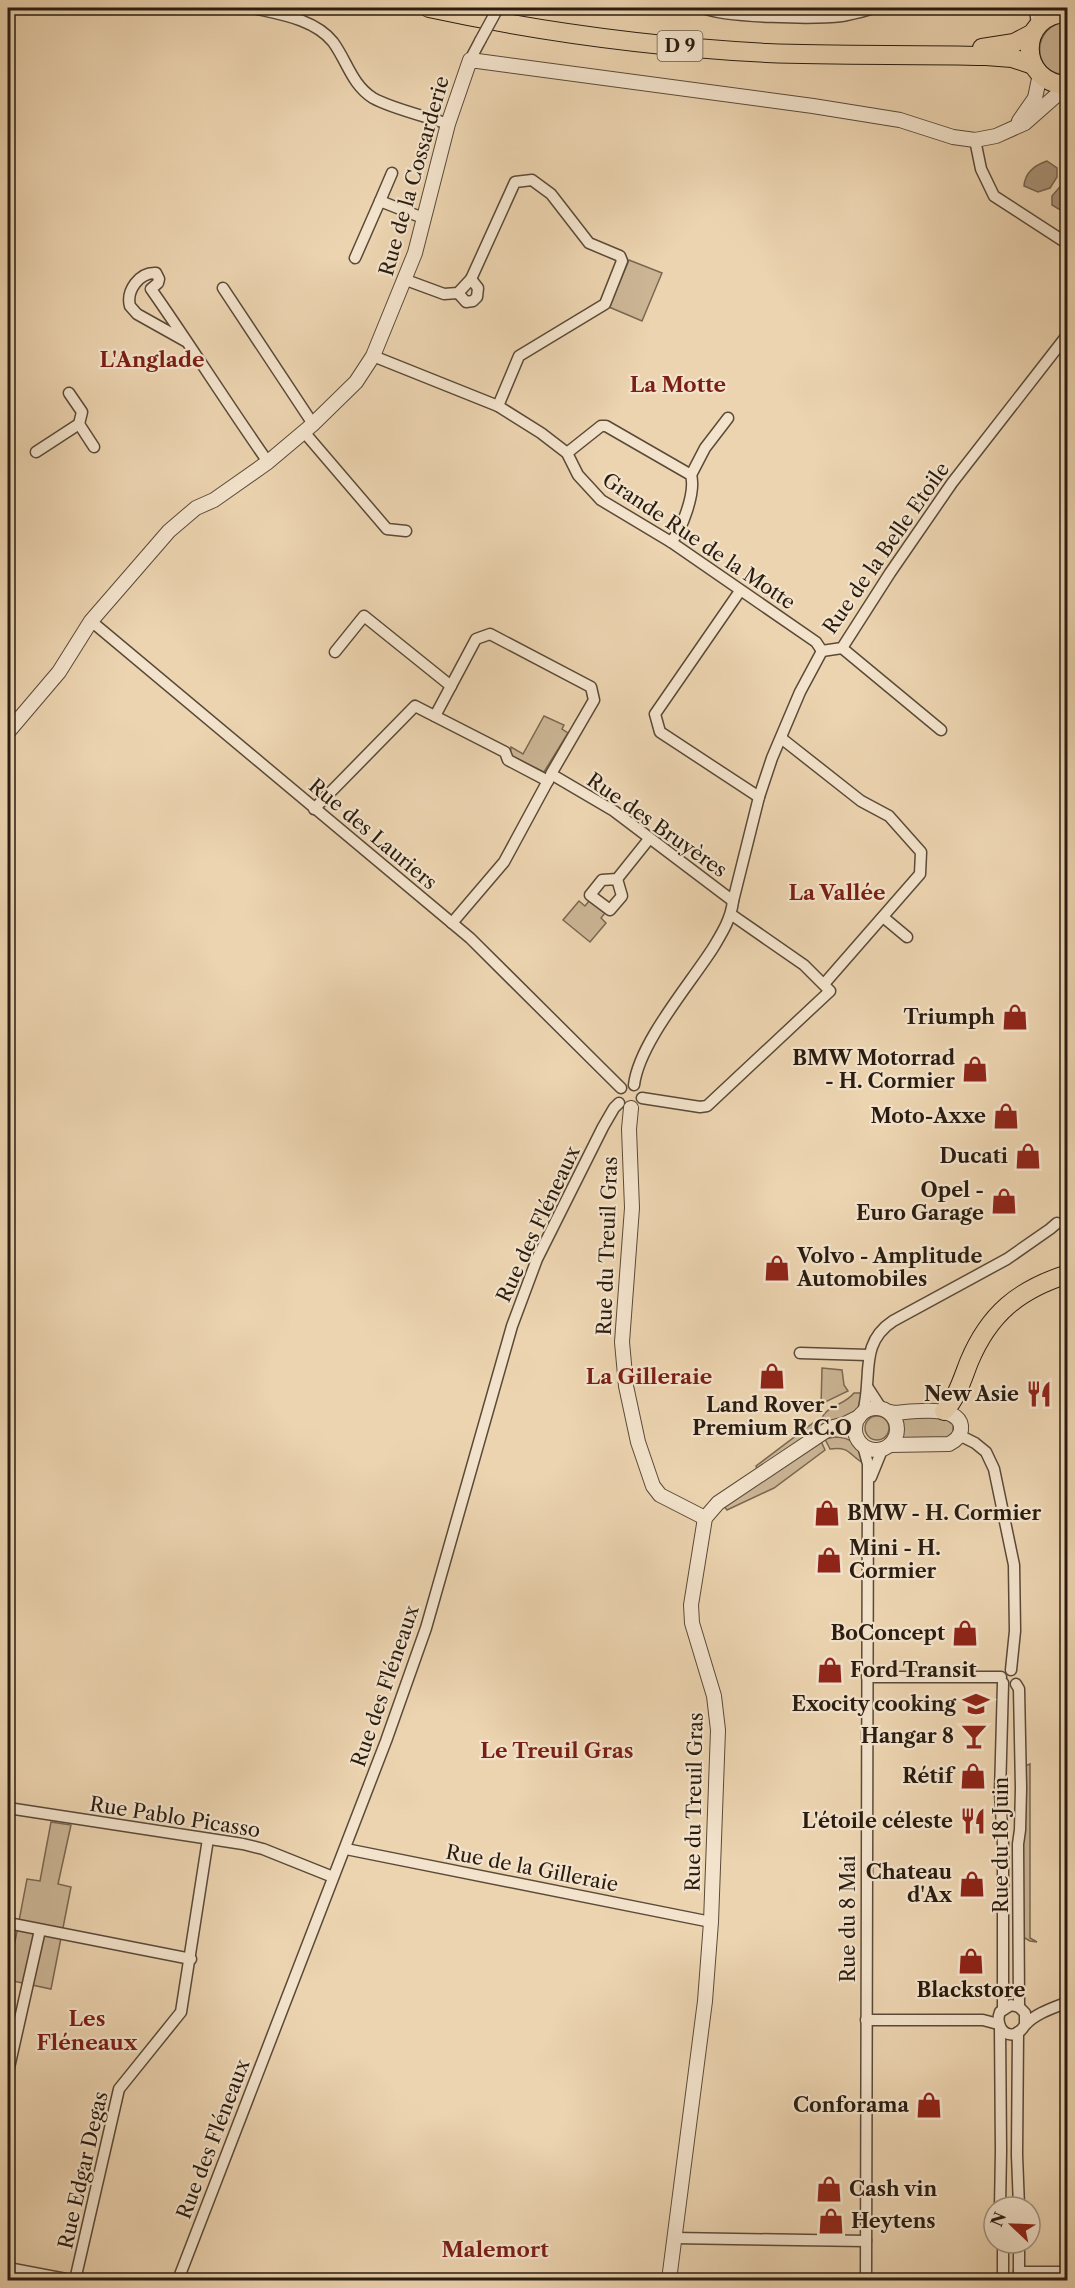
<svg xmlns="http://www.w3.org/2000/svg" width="1075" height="2288" font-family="'Libre Caslon Text',serif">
<rect width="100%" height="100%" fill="#ecd4b0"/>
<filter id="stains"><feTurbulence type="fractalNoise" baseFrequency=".00333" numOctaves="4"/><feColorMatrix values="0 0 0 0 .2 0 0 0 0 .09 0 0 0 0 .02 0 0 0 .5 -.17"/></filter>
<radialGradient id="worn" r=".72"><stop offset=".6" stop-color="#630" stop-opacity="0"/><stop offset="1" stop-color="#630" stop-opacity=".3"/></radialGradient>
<g fill="#cbb595" stroke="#7a6852" stroke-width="1.5">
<path d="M1067 21V75C1031 75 1030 26 1067 21Z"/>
<polygon points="629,260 662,273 642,321 609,307"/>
<polygon points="544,716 564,725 562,729 568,733 544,772 510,755 511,747 523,754"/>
<polygon points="579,901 585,906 589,901 605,913 601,918 606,923 590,942 563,920"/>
<polygon points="822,1368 842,1370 844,1385 848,1391 827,1401 821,1407"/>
<path d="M854 1393H863L860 1407 854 1414 821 1427 820 1423C825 1404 843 1407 854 1393Z"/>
<circle cx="877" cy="1428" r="12"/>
<polygon points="943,1417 953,1425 953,1433 949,1438 899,1441 903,1428 900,1418"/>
<polygon points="813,1423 816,1431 758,1472 756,1466"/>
<path d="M835 1437C852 1437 860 1446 863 1463 849 1455 850 1446 830 1449L825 1439Z"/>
<polygon points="821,1441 825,1450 774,1488 727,1510 724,1506"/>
<polygon points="1030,1764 1030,1938 1037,1942 1030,1941 1023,1937 1023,1767"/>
<polygon points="51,1822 71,1825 58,1884 71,1887 51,1989 8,1980 8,1978 27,1879 40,1881"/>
</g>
<g fill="#aa957a" stroke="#766550" stroke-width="1.5">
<polygon points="1067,140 1067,214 1052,205 1052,196 1064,182 1063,146"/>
<path d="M1047 161 1057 168V177L1050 188 1038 192 1024 186C1025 173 1035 165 1047 161Z"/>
</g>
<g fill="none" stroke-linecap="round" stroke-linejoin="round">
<g stroke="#5a4a38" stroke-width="13">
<g id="minor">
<path d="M253 8C279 14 315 19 333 42 347 61 352 85 373 98 390 108 428 117 448 124"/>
<path d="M704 8C725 18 817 19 842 16 852 14 863 12 873 8"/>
<polyline points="1035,8 1037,26"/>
<polyline points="470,60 480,41"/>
<polyline points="975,140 981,169 994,196 1068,244"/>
<polyline points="380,201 392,173"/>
<polyline points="355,258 380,201 423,218"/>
<polyline points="406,280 444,294 458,293 471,279 515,182 532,180 551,194 589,243 620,256 622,261 605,304 519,356 498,406"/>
<polyline points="223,288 313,424"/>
<polyline points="458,293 466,302 473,301 477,297 478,288 471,279"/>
<path d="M187 342 137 314 130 306C126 291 139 272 156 273L159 279 158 283 151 289C191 346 228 405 268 462"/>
<polyline points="373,356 498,406 541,433 567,453 578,475 601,500 671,542 816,642 822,651"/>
<polyline points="79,424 94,447"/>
<polyline points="304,432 387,529 406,531"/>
<polyline points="36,452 79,424 82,412 69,393"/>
<path d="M567 453 601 426H606L691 475C696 492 682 530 671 542"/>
<polyline points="691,475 705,448 728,418"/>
<polyline points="740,591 655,714 660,732 759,797"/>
<polyline points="91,621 470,938 621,1088"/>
<polyline points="842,648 941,730"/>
<polyline points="822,651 842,648 890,573 952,483 1068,334"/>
<polyline points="335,652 364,616 451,686"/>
<polyline points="435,716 476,639 490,634 591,687 594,700 551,774 614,811 733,901"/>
<polyline points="781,738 861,801 889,816 921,852 920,874 824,984"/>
<polyline points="314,809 415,706 505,752 508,760 548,781"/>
<polyline points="617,879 622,896 610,910 590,895 602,880 617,879 649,839"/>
<polyline points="883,917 907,937"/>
<polyline points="452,923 504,862 550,777"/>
<path d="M634 1085C639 1043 690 984 713 948 722 933 731 919 733 901L759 797 772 758 800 692 822 651"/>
<polyline points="642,1098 700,1107 707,1106 830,991 804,965 732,915"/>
<polyline points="800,1353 868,1355"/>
<polyline points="868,1388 881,1408"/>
<path d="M863 1412C873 1378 858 1344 893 1321L1007 1259 1050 1229 1057 1223"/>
<polyline points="959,1435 975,1443 986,1452 994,1469 1014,1565 1015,1631 1011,1670"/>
<polyline points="863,1446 868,1464 866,2280"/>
<polyline points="871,1477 882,1450"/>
<polyline points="867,1677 1001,1677"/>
<polyline points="1016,1684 1019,1689 1021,1788 1020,1830 1018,1844 1019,2007"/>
<polyline points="8,1808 243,1844 263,1849 333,1877"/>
<polyline points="346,1849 711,1922"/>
<polyline points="8,1923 191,1959"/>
<polyline points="1003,2009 1003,1844 1000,1793 1003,1683"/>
<polyline points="866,2020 983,2020 998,2024"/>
<path d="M1025 2025V2013L1019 2007 1011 2005 1000 2012C996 2022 1001 2037 1015 2034 1021 2032 1022 2029 1025 2025 1036 2013 1053 2008 1068 2002"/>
<polyline points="1018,2032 1017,2155 1019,2207"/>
<polyline points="8,2072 40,1930"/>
<polyline points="1000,2207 1001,2151 1000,2027"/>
<polyline points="674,2238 866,2241"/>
<polyline points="1003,2243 1003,2280"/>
<polyline points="1019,2243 1019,2280"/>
<polyline points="8,2268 71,2280"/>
<polyline points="1019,2272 1068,2272"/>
<polyline points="75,2280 119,2089 181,2012 208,1839"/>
<polyline points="178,2280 386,1741 426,1628 512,1326 537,1259 603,1127 614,1108 619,1103"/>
</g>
</g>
<g stroke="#5a4a38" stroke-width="16">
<g id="tertiary">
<polyline points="1019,121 1035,98 1040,74"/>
<polyline points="8,732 59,672 91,621 169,531 196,508 214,500 268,462 312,425 356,382 373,356 415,253 448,124 470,60 813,106 900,120 953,137 975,140 996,136 1025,123 1068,85"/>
<polyline points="631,1108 629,1129 632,1208 622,1342 626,1386 638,1442 653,1486 660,1495 705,1518"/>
<circle cx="876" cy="1429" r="21"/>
<path d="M889 1412 895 1413C911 1412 964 1403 961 1430 960 1437 955 1441 949 1444L890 1445"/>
<polyline points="669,2280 705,2001 711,1922 718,1730 714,1696 692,1623 691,1605 705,1518 718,1503 830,1428 845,1424 859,1417"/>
</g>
</g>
<g stroke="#291c10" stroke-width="20">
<g id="primary">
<path d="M429 8C540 32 654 47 767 53 840 56 913 54 986 56L1012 58 1033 65"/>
<path d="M1068 13C1017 13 1017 84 1068 85"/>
<polyline points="982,48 1014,43 1033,33"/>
</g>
</g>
<g stroke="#291c10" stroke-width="20">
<path id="trunk" d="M944 1411C957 1398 962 1380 969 1362 989 1314 1018 1290 1068 1274"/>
</g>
<use href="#minor" stroke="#f3e3cc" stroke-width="10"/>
<use href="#tertiary" stroke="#f3e3cc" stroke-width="14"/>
<use href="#primary" stroke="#ecd4b0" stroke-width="18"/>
<use href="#trunk" stroke="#ecd4b0" stroke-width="18"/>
<g stroke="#5a4a38" stroke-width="13" stroke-linecap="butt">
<polyline id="minor-bridge" points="480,41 498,8"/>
</g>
<use href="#minor-bridge" stroke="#f3e3cc" stroke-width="10"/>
</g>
<defs>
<g id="shop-bare" transform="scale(2.07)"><path d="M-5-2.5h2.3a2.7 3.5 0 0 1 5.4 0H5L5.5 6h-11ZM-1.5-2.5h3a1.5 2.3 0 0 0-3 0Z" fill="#8f2418" stroke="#f3e3cc" stroke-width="2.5" paint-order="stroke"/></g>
<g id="restaurant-bare" transform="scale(2.07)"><path d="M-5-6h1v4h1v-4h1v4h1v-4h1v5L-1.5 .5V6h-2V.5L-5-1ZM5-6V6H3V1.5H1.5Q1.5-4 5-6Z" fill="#8f2418" stroke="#f3e3cc" stroke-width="2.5" paint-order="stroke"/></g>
<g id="school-bare" transform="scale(2.07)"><path d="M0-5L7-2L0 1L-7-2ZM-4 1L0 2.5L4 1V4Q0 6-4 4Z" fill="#8f2418" stroke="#f3e3cc" stroke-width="2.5" paint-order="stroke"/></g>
<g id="bar-bare" transform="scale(2.07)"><path d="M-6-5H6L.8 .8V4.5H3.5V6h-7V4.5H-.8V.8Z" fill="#8f2418" stroke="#f3e3cc" stroke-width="2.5" paint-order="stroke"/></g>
</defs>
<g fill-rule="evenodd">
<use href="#shop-bare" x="1015" y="1017"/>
<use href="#shop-bare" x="975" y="1069"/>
<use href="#shop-bare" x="1006" y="1116"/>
<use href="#shop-bare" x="1028" y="1156"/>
<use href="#shop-bare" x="1004" y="1201"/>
<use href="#shop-bare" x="777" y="1268"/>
<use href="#shop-bare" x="772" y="1376"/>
<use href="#restaurant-bare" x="1039" y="1394"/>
<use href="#shop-bare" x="827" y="1513"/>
<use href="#shop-bare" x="829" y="1560"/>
<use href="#shop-bare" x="965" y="1633"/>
<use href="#shop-bare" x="830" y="1670"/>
<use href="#school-bare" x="976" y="1704"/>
<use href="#bar-bare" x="974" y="1736"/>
<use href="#shop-bare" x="973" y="1776"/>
<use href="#restaurant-bare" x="973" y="1821"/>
<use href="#shop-bare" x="972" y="1884"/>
<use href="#shop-bare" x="971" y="1961"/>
<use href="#shop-bare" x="929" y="2105"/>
<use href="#shop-bare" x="829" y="2189"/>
<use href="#shop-bare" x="831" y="2221"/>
</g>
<g text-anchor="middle" stroke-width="4.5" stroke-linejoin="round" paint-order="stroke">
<rect fill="#f3e3cc" stroke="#665848" stroke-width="1.5" x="657.5" y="31" width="45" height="30" rx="4.5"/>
<g font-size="18" font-weight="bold" fill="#291c10">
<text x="680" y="52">D 9</text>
</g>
<g font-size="20" fill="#291c10" stroke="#f3e3cc">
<text transform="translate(414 176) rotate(-74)" y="7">Rue de la Cossarderie</text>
<text transform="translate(699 541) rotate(34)" y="7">Grande Rue de la Motte</text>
<text transform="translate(886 548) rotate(-55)" y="7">Rue de la Belle Etoile</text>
<text transform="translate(657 825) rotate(35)" y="7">Rue des Bruyères</text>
<text transform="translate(373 834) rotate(40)" y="7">Rue des Lauriers</text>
<text transform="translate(538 1224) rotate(-65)" y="7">Rue des Fléneaux</text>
<text transform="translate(607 1246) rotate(-88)" y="7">Rue du Treuil Gras</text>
<text transform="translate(385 1686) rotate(-71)" y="7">Rue des Fléneaux</text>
<text transform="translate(694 1802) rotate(-89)" y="7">Rue du Treuil Gras</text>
<text transform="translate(175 1817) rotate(9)" y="7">Rue Pablo Picasso</text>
<text transform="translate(1001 1845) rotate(-90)" y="7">Rue du 18 Juin</text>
<text transform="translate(532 1868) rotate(11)" y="7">Rue de la Gilleraie</text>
<text transform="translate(848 1919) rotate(-90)" y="7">Rue du 8 Mai</text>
<text transform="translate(213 2139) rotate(-69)" y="7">Rue des Fléneaux</text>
<text transform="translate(83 2170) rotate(-77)" y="7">Rue Edgar Degas</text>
</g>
<g font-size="20" font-weight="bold" fill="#291c10" stroke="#f3e3cc" text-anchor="end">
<text x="995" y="1024">Triumph</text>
<text x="955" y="1065">BMW Motorrad<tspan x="955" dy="23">- H. Cormier</tspan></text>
<text x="986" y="1123">Moto-Axxe</text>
<text x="1008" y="1163">Ducati</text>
<text x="984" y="1197">Opel -<tspan x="984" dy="23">Euro Garage</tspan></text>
<text x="797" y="1263" text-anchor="start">Volvo - Amplitude<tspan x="797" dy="23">Automobiles</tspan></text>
<text x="1019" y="1401">New Asie</text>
<text x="772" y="1412" text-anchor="middle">Land Rover -<tspan x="772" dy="23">Premium R.C.O</tspan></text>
<text x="847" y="1520" text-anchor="start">BMW - H. Cormier</text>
<text x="849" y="1555" text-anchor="start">Mini - H.<tspan x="849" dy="23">Cormier</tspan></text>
<text x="945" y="1640">BoConcept</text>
<text x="850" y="1677" text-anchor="start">Ford Transit</text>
<text x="956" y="1711">Exocity cooking</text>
<text x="954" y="1743">Hangar 8</text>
<text x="953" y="1783">Rétif</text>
<text x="953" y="1828">L'étoile céleste</text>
<text x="952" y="1879">Chateau<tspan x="952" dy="23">d'Ax</tspan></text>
<text x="971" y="1997" text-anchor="middle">Blackstore</text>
<text x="909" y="2112">Conforama</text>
<text x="849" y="2196" text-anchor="start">Cash vin</text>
<text x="851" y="2228" text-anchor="start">Heytens</text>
</g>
<g font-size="21" font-weight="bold" fill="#7a1f14" stroke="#f3e3cc">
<text x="152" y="367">L'Anglade</text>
<text x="678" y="392">La Motte</text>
<text x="837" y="900">La Vallée</text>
<text x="649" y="1384">La Gilleraie</text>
<text x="557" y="1758">Le Treuil Gras</text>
<text x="87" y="2026">Les<tspan x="87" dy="24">Fléneaux</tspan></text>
<text x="495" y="2257">Malemort</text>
</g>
</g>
<rect width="1075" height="2288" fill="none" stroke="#ecd4b0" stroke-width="30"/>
<rect x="9" y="9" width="1057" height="2270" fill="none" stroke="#291c10" stroke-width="3"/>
<rect x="15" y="15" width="1045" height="2258" fill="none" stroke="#291c10" stroke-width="1.5"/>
<g transform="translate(1012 2225) rotate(293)"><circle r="28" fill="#f3e3cc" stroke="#a29381" stroke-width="1.5"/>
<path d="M0-4.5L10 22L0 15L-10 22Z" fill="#8f2418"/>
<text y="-9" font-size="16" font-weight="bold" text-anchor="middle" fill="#291c10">N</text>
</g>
<rect width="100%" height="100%" filter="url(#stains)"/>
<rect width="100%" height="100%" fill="url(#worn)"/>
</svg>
